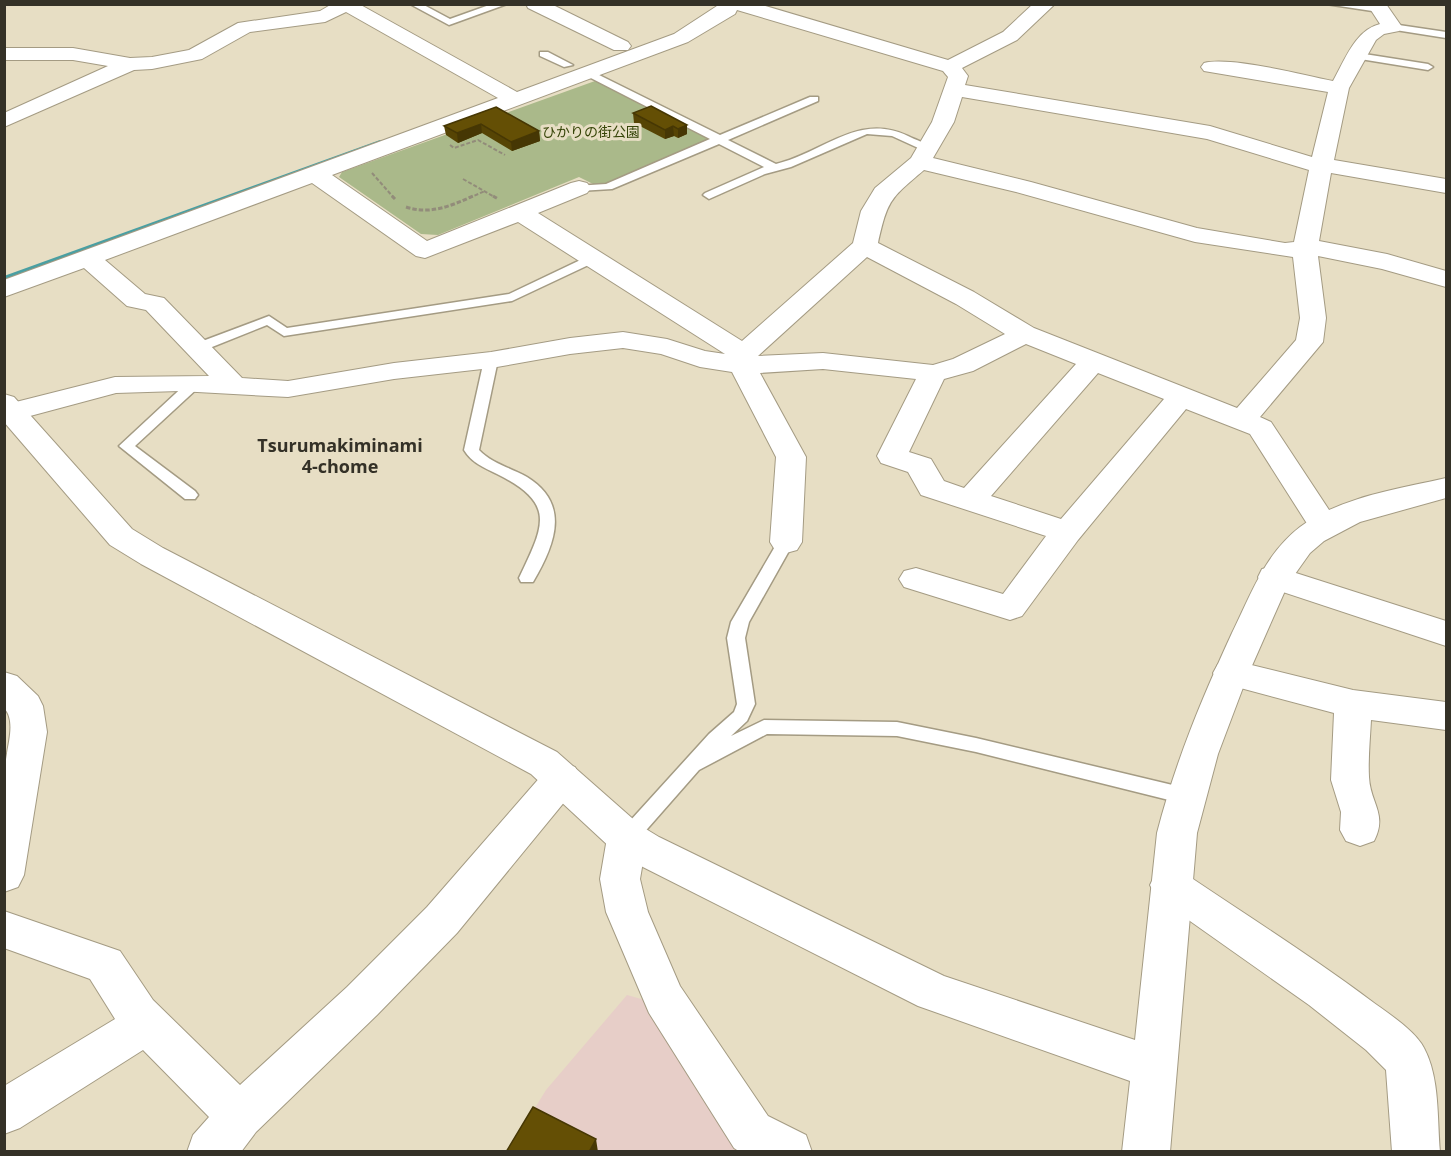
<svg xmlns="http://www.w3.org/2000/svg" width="1451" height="1156" font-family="'Open Sans','Noto Sans JP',sans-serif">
<rect width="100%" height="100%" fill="#e7dec4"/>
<polygon fill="#e7cec8" points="627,995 652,1002 763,1152 508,1152 546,1090"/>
<polygon fill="#aab98a" points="595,81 708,138 707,141 601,185 593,184 579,177 438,235 421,234 339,177 342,172"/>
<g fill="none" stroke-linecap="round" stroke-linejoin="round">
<polygon fill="#4a9fa2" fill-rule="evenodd" points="380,140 385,141 4,280 4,276"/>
<g stroke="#a49b83" stroke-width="3">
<g id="lane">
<polygon points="410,4 422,4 450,19 492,4 507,4 449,25"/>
<polygon points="1326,4 1363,4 1384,9 1379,12"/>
<polygon points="1392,24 1446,32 1446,38 1389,29 1387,27"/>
<polygon points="540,52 548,52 573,65 564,67 540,56"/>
<polygon points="1358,53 1428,64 1433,67 1428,70 1354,58 1354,54"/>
<path d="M587 69 720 135 810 97H818V101L728 140 776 164C823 153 858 112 908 136 916 140 926 143 933 149L927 152 892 136 867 134 791 167 765 174 709 199 703 195 705 193 764 167 719 144 612 189 579 191 573 188 575 186 606 184 710 139 583 74 582 72Z"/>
<polygon points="593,254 597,255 599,258 597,261 512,301 284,336 267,325 202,351 197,352 190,348 192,345 269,316 287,328 509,294"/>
<path d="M491 356 498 360 479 450C491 463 511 468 527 477 571 504 555 545 533 582H521L519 578C544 525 557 504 497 474 483 467 472 463 464 450L484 360Z"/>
<polygon points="194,380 199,381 201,384 199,387 135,446 195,491 198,495 195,499 185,499 119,446 189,381"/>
<polygon points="786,537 792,538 794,542 749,622 745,638 755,704 747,721 731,736 764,720 897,722 976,738 1185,788 1192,791 1195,796 1192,801 1185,804 976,752 897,736 767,734 699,770 634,844 627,846 620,844 617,838 620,832 709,734 734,712 737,704 727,638 731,622 780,538"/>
</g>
</g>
<g stroke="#a49b83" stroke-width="2">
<g id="street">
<path d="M332 4H359L517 92 674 34 720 4H759L948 60 1003 32 1033 4H1055L1017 40 962 68 968 76 965 85 1210 126 1312 157 1328 92 1204 71 1201 67 1204 63C1230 56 1303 75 1333 81 1345 60 1355 30 1380 24L1367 4H1386L1402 27 1399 31 1384 34 1376 40 1349 88 1334 160 1446 179V193L1331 173 1319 241 1387 254 1446 271V287L1382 269 1318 256 1326 318 1323 342 1260 417 1271 422 1335 519 1340 526 1335 533 1324 537 1313 533 1250 434 1186 409 1078 540 1022 616 1010 620 904 587 899 579 904 571 916 568 1003 594 1046 536 921 495 908 472 881 463 877 456 916 379 823 369 760 373 806 457 802 542 797 550 786 553 775 550 770 542 776 457 732 372 700 367 661 354 623 348 570 354 491 368 394 379 288 397 179 391 116 393 4 423V405L115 377 209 376 146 310 127 306 84 268 4 297V280L498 98 346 12 325 22 250 32 202 59 152 69 134 70 4 127V113L108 66 73 60H4V48H73L130 58 152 57 189 50 238 23 320 11ZM737 10 943 71 948 77 932 122 911 158 875 188 861 211 853 243 742 341 538 213 587 193 591 188 587 183 579 181 571 183 427 241 332 175 688 42 735 14ZM962 97 1207 139 1309 170 1294 242 1285 243 1197 228 1031 182 933 158 954 122ZM924 170 1016 192 1195 242 1293 257 1300 318 1296 340 1237 408 1034 328 974 292 878 243C888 199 890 199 924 170ZM312 183 416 256 425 258 518 222 725 354 705 351 667 339 623 332 570 338 491 352 394 363 288 381 242 378 164 298 145 294 105 260ZM867 257 956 304 1005 334 953 359 933 365 823 353 758 356ZM1026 344 1076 364 964 488 944 481 931 459 909 452 944 379 973 371ZM1098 373 1164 399 1061 519 991 496Z"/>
<polygon points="526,4 551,4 628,42 631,46 628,50 614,50 528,8"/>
<polygon points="1274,566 1446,621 1446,646 1262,585 1258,577 1262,569"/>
<path d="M1231 660 1353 690 1446 702V730L1371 720C1370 739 1368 759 1369 777 1370 803 1388 814 1374 841L1360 846 1346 841 1340 830 1341 812 1331 780 1334 713 1218 682 1213 673 1218 664Z"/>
<path d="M4 672 17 676 38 696 43 706 47 732 24 875 18 887 4 892C4 850 0 792 7 753 9 740 15 719 4 708Z"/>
<polygon points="562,763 575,767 581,778 575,789 457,933 377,1015 256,1132 241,1152 187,1152 193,1135 209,1117 143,1050 20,1128 4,1134 4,1086 115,1019 90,979 4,948 4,911 120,951 153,1000 240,1085 347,987 427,907 549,767"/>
<polygon points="627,822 641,826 647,838 640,879 648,912 680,986 768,1116 806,1135 812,1152 740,1152 734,1148 649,1013 606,912 600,879 607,838 613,826"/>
<path d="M1170 868 1184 873C1246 915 1310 955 1370 1000 1386 1012 1415 1030 1424 1048 1440 1078 1437 1118 1440 1152H1392L1386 1070 1366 1050 1309 1005 1156 897 1150 885 1156 873Z"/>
</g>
</g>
<g stroke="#a49b83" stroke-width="2">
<path id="secondary" d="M4 394 14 397 132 529 163 548 557 752 641 826 659 837 944 976 1135 1040 1157 833C1175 763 1202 698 1232 633 1251 594 1265 554 1300 527 1340 497 1398 489 1446 478V498L1360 522 1324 541 1310 553 1288 584 1247 677 1218 754 1197 833 1170 1152H1122L1130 1081 918 1006 631 861 613 850 531 774 141 564 110 545 4 422Z"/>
</g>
<g stroke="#928c7a" stroke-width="2" stroke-dasharray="4 2" stroke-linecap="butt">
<polyline points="450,145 454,148 478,140 505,155"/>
<polyline points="372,173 394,198"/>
<polyline points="463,179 496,198"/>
<polyline points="469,198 485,191"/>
</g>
<g stroke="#928c7a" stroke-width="3" stroke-dasharray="4.5 2" stroke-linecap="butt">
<polyline points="392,196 395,199"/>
<polyline points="493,196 498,199"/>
<path d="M406 207C430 215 451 206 473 196"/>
</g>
<use href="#lane" fill="#fff" fill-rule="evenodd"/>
<use href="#street" fill="#fff" fill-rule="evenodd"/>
<use href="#secondary" fill="#fff" fill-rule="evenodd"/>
</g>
<g fill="#564404">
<polygon points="496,107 539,131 540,141 512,151 482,133 458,143 446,135 444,126"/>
<polygon points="633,113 687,125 687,134 678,138 674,136 665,139 634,123"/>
</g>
<g fill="#463704">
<polygon points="481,124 482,133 458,143 457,133"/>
<polygon points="687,125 687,134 678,138 678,129"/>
<polygon points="673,126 674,136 665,139 665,130"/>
<polygon points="539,131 540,141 512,151 511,142"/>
<polygon points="596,1139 598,1152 589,1152"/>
</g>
<g fill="#644f05" stroke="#463704" stroke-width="1.5">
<polygon points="651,106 687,125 678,129 673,126 665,130 633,113"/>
<polygon points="496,107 539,131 511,142 481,124 457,133 444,126"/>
<polygon points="533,1107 596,1139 589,1152 506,1152"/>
</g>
<g text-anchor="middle" stroke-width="6" stroke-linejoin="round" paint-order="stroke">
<g font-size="14" fill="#364508" stroke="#e7dec4">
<text x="591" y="137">ひかりの街公園</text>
</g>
<g font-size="18" font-weight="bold" fill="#343127" stroke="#e7dec4">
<text x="340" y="452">Tsurumakiminami<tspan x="340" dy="21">4-chome</tspan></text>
</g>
</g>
<rect width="1451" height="1156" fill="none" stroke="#343127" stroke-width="12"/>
</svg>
